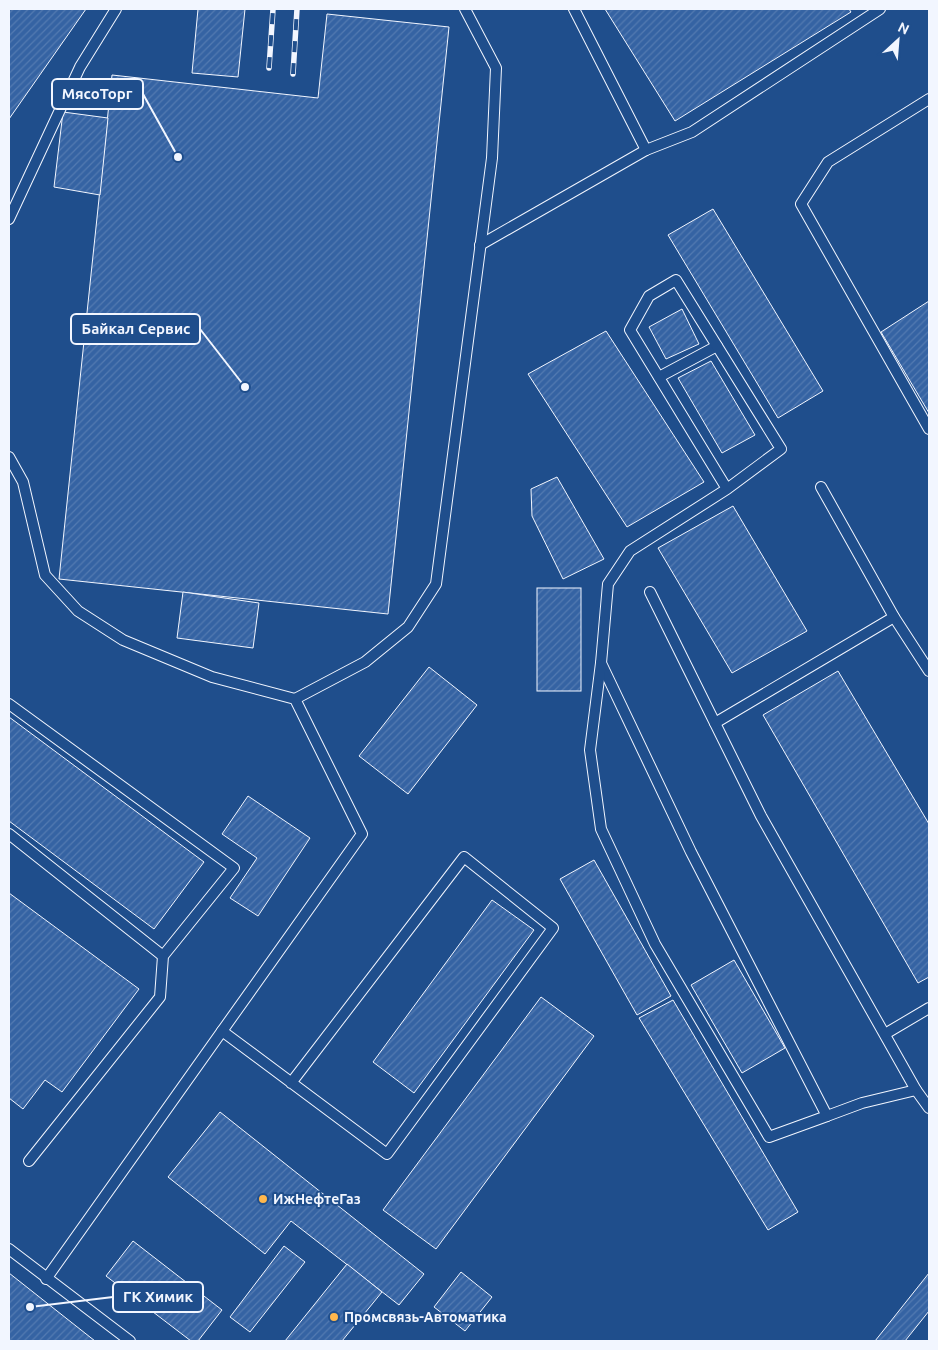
<svg xmlns="http://www.w3.org/2000/svg" width="938" height="1350" font-family="Ubuntu,sans-serif">
<defs>
<pattern id="building-hatch" width="6" height="6" patternUnits="userSpaceOnUse" patternTransform="scale(1.25)"><rect width="6" height="6" fill="#3563a3"/><path d="M-1 1l2-2M0 6l6-6M5 7l2-2" fill="none" stroke="#537ab1"/></pattern>
</defs>
<rect width="100%" height="100%" fill="#1f4e8c"/>
<g fill="url(#building-hatch)" stroke="#f2f6ff">
<polygon points="9,9 86,9 9,119"/>
<polygon points="198,9 245,9 238,77 192,73"/>
<polygon points="605,9 849,9 851,12 675,121"/>
<polygon points="327,14 449,27 388,614 59,579 112,75 318,98"/>
<polygon points="63,112 108,118 100,195 54,187"/>
<polygon points="713,209 823,391 778,418 668,235"/>
<polygon points="929,301 929,413 881,332"/>
<polygon points="682,309 699,344 666,359 649,327"/>
<polygon points="606,331 704,482 627,527 528,374"/>
<polygon points="711,361 755,435 722,453 678,378"/>
<polygon points="557,477 604,559 563,579 532,516 531,489"/>
<polygon points="733,506 807,631 732,673 658,548"/>
<rect x="537" y="588" width="44" height="103"/>
<polygon points="183,592 259,603 253,648 177,638"/>
<polygon points="429,667 477,705 408,794 359,756"/>
<polygon points="838,671 929,824 929,977 918,983 763,715"/>
<polygon points="9,717 204,862 154,929 9,821"/>
<polygon points="248,796 310,838 258,916 230,898 257,858 222,834"/>
<polygon points="594,860 671,996 637,1015 560,879"/>
<polygon points="9,893 139,989 62,1092 45,1080 23,1109 9,1098"/>
<polygon points="492,900 534,930 414,1093 373,1062"/>
<polygon points="734,960 785,1048 742,1073 691,985"/>
<polygon points="541,997 594,1036 436,1249 383,1210"/>
<polygon points="673,1000 798,1212 768,1230 639,1018"/>
<polygon points="220,1112 424,1274 399,1305 291,1221 265,1254 168,1177"/>
<polygon points="133,1241 222,1310 198,1341 191,1341 106,1276"/>
<polygon points="284,1246 305,1262 250,1332 230,1317"/>
<polygon points="347,1264 382,1292 342,1341 285,1341"/>
<polygon points="461,1272 492,1297 465,1331 434,1307"/>
<polygon points="9,1273 95,1341 9,1341"/>
<polygon points="929,1273 929,1311 905,1341 875,1341"/>
</g>
<g fill="none" stroke-linecap="round" stroke-linejoin="round">
<g stroke="#f2f6ff" stroke-width="12">
<g id="service">
<polyline points="574,9 646,150"/>
<polyline points="929,99 828,162 801,204 929,429"/>
<polyline points="9,219 80,67 116,9"/>
<polyline points="480,245 646,150 692,132 880,9"/>
<polyline points="659,377 717,346"/>
<polyline points="9,457 23,482 45,575 78,611 123,640 212,677 295,699 362,834 46,1279"/>
<polyline points="821,487 894,617 929,671"/>
<polyline points="727,489 630,330 649,296 676,280 781,449 727,489 630,551 608,584 601,663 691,852 827,1116 862,1103 916,1090 929,1108"/>
<polyline points="650,592 761,816 916,1090"/>
<polyline points="601,663 590,750 601,829 655,944 769,1137 827,1116"/>
<polyline points="295,699 365,662 408,627 436,584 492,158 496,68 465,9"/>
<polyline points="9,704 234,868 163,956 160,997 29,1161"/>
<polyline points="715,723 894,617"/>
<polyline points="9,834 163,956"/>
<path d="M222 1031C277 1072 332 1113 387 1154L553 928 464 857 291 1083"/>
<polyline points="885,1034 929,1008"/>
<polyline points="9,1249 130,1341"/>
</g>
</g>
<use href="#service" stroke="#1f4e8c" stroke-width="10"/>
<g stroke="#f2f6ff" stroke-width="5.5">
<g id="rail">
<polyline points="269,68 273,9"/>
<polyline points="293,74 297,9"/>
</g>
</g>
<use href="#rail" stroke="#1f4e8c" stroke-width="4" stroke-dasharray="11" stroke-linecap="butt"/>
</g>
<g fill="#ffb74d" stroke="#1f4e8c" stroke-width="2">
<circle cx="263" cy="1199" r="5"/>
<circle cx="334" cy="1317" r="5"/>
</g>
<g text-anchor="middle" stroke-width="4" stroke-linejoin="round" paint-order="stroke">
<g font-size="14" font-weight="bold" fill="#f2f6ff" stroke="#1f4e8c" text-anchor="start">
<text x="273" y="1204">ИжНефтеГаз</text>
<text x="344" y="1322">Промсвязь-Автоматика</text>
</g>
</g>
<path fill="none" stroke="#f2f6ff" stroke-width="2" d="M178 157L143 94M245 387L200 329M30 1307L113 1297"/>
<g fill="#f2f6ff" stroke="#1f4e8c" stroke-width="2">
<circle cx="178" cy="157" r="5"/>
<circle cx="245" cy="387" r="5"/>
<circle cx="30" cy="1307" r="5"/>
</g>
<g fill="#1f4e8c" stroke="#f2f6ff" stroke-width="2">
<rect x="52" y="79" width="91" height="30" rx="5"/>
<rect x="71" y="314" width="129" height="30" rx="5"/>
<rect x="113" y="1282" width="90" height="30" rx="5"/>
</g>
<g font-size="15" text-anchor="middle" font-weight="bold" fill="#f2f6ff">
<text x="97" y="99">МясоТорг</text>
<text x="136" y="334">Байкал Сервис</text>
<text x="158" y="1302">ГК Химик</text>
</g>
<rect width="938" height="1350" fill="none" stroke="#f2f6ff" stroke-width="20"/>
<g transform="translate(898 40) rotate(26)" stroke="#1f4e8c" stroke-width="4" paint-order="stroke">
<path d="M0-4L9 19L0 12L-9 19Z" fill="#f2f6ff"/>
<text y="-8" font-size="14" font-weight="bold" text-anchor="middle" fill="#f2f6ff">N</text>
</g>
</svg>
